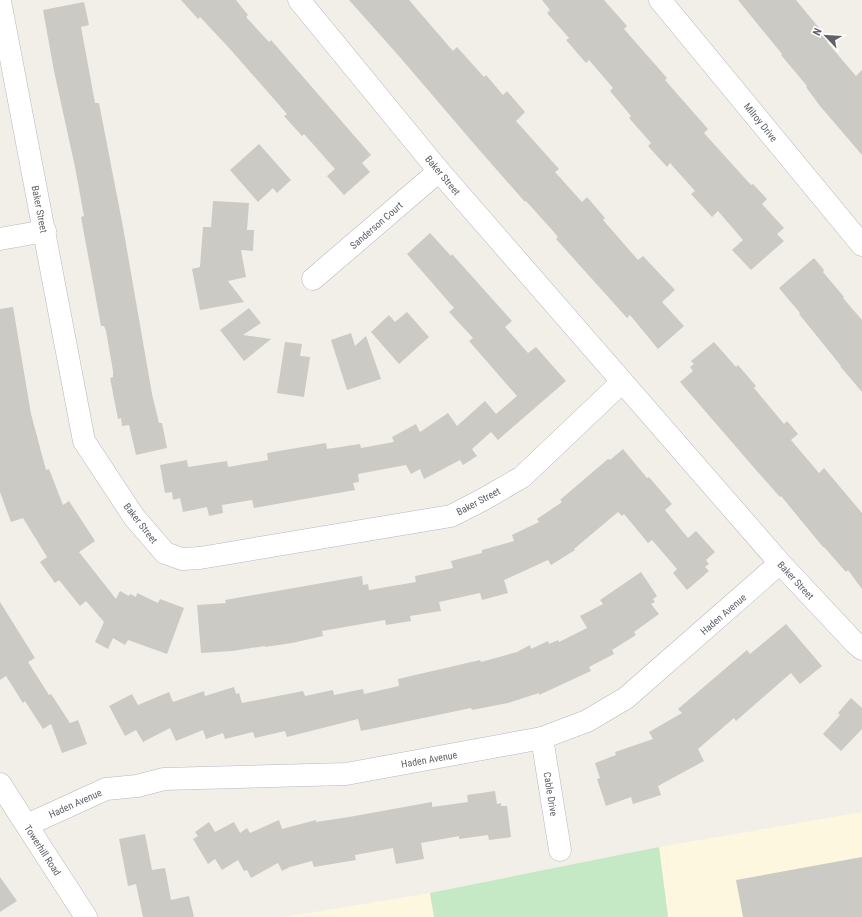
<svg xmlns="http://www.w3.org/2000/svg" width="862" height="917" font-family="'Roboto Condensed',sans-serif">
<rect width="100%" height="100%" fill="#f1efe8"/>
<g fill="#fef7e0">
<polygon points="862,812 862,917 668,917 659,847"/>
<polygon points="430,893 434,917 284,917"/>
</g>
<polygon fill="#c5e8c5" points="659,847 668,917 434,917 430,893"/>
<g fill="#cccac5">
<polygon points="181,0 236,0 248,15 246,17 269,42 271,40 371,155 362,163 370,172 344,195 327,176 335,169 304,134 302,136 284,116 287,114 230,49 200,17 198,19"/>
<polygon points="349,0 409,0 453,51 457,47 484,77 486,75 503,95 507,91 525,112 516,121 559,169 555,172 582,202 587,197 605,218 603,220 638,260 643,256 675,290 662,302 684,326 658,349 630,315 627,318 556,239 558,237 553,231 526,201 525,202 475,145 398,55"/>
<polygon points="542,0 604,0 627,26 624,29 667,78 665,80 708,129 704,133 751,185 753,184 767,199 762,204 784,228 777,234 784,241 751,270 732,250 743,240 718,211 712,217 691,194 695,191 670,163 667,167 648,146 651,143 629,118 631,116 610,91 613,88 589,60 586,63 566,40 569,38 547,13 550,10"/>
<polygon points="738,0 796,0 829,40 827,42 856,76 862,70 862,155 820,106 806,87 807,86 781,55 782,54"/>
<polygon points="84,2 89,25 81,27 95,103 99,103 123,227 152,394 159,423 162,423 167,448 136,455 129,425 122,426 121,418 118,419 110,378 113,377 113,371 106,331 104,326 101,326 81,217 84,216 75,167 54,71 43,10"/>
<polygon points="259,144 291,180 277,193 273,188 258,202 230,170"/>
<polygon points="213,201 249,203 247,230 254,230 253,251 241,250 246,277 228,281 244,302 200,310 192,269 200,267 203,227 211,227"/>
<polygon points="430,233 451,256 452,254 512,321 505,327 528,353 536,347 566,381 498,440 491,432 472,449 477,456 463,465 460,460 424,479 420,469 411,474 406,465 358,474 359,482 353,483 355,490 254,508 252,500 222,505 223,513 209,516 207,507 183,512 180,498 173,500 172,492 165,493 160,465 187,460 188,467 227,461 228,467 268,460 267,453 326,443 327,449 360,444 361,448 394,442 392,437 416,424 420,432 448,413 457,426 485,401 496,414 517,396 469,341 473,338 449,312 454,308 407,254"/>
<polygon points="814,258 824,270 823,272 844,297 843,298 862,320 862,392 840,366 841,366 799,314 800,313 779,288"/>
<polygon points="13,307 31,414 46,470 49,469 63,505 69,501 95,541 79,552 116,599 120,591 129,596 130,594 136,597 137,593 158,603 160,599 184,608 167,654 128,640 125,645 113,638 108,649 95,642 104,622 86,601 80,606 59,580 55,583 40,562 47,557 23,518 11,522 0,492 0,309"/>
<polygon points="249,308 261,323 243,335 271,339 244,361 220,330"/>
<polygon points="407,312 429,337 399,364 371,332 389,315 395,322"/>
<polygon points="351,333 355,346 366,336 381,379 347,390 331,340"/>
<polygon points="285,342 302,344 300,356 310,357 304,397 277,393"/>
<polygon points="714,342 736,367 738,365 756,386 754,388 784,424 787,421 798,434 791,440 819,473 824,468 862,513 862,589 848,570 846,572 824,547 823,547 781,496 780,497 756,470 680,382 693,371 690,367 694,364 691,361"/>
<polygon points="623,449 647,478 649,477 672,504 665,510 688,538 696,531 715,552 706,560 709,564 705,567 709,571 687,590 673,573 677,569 652,540 648,543 624,514 622,516 618,512 574,549 575,550 551,565 548,560 504,580 508,593 482,600 480,593 439,602 441,611 410,616 411,621 386,625 385,620 322,631 323,636 292,643 265,647 265,646 232,651 201,653 197,605 226,603 225,600 362,576 363,585 368,584 369,590 416,582 415,576 453,568 451,561 482,553 482,550 514,541 512,535 539,522 537,519 562,502 560,500 608,459 610,460"/>
<polygon points="641,572 657,596 653,599 655,602 651,604 659,614 634,632 636,635 612,650 614,654 589,667 591,671 539,695 539,693 508,703 472,710 471,708 361,731 358,719 287,737 285,731 255,738 253,732 225,739 223,733 206,739 203,730 176,741 170,728 143,742 136,730 125,736 109,706 132,694 138,705 169,692 173,702 204,691 205,696 234,687 236,694 239,693 242,703 303,691 305,696 333,690 334,695 363,689 364,694 399,686 398,679 480,660 481,662 517,652 530,645 531,649 548,641 549,644 558,640 559,642 587,628 580,616 603,604 600,600"/>
<polygon points="0,602 35,658 28,662 49,695 51,694 70,723 78,720 87,744 62,753 51,724 43,729 25,701 23,703 6,676 0,680"/>
<polygon points="786,624 822,666 800,684 791,673 736,721 734,718 698,749 704,761 658,786 661,795 633,804 631,797 606,806 597,779 600,778 595,763 616,755 615,752 653,739 649,732 682,713 678,709 706,685 747,650 750,654"/>
<polygon points="851,698 862,708 862,729 841,751 823,734 840,715 838,713"/>
<polygon points="495,791 497,804 501,803 501,806 507,806 511,837 489,840 488,835 459,839 459,836 421,843 424,859 396,864 393,848 355,855 356,860 314,867 312,861 290,867 282,871 278,863 251,878 247,870 244,871 238,860 222,870 215,859 208,864 193,839 198,836 195,832 209,822 215,832 234,822 240,833 247,828 250,833 279,820 282,829 316,820 316,822 349,817 432,802 432,807 468,802 467,795"/>
<polygon points="145,834 152,870 165,868 171,900 189,896 194,917 143,917 136,884 128,886 119,839"/>
<polygon points="862,857 862,917 743,917 736,880"/>
<polygon points="0,877 17,901 0,912"/>
</g>
<g fill="none" stroke-linecap="round" stroke-linejoin="round">
<g stroke="#b5b8bc" stroke-width="23">
<g id="minor">
<polyline points="299,0 439,171 780,563 855,643 862,649"/>
<polyline points="660,0 862,245"/>
<polyline points="0,1 84,441 134,517 165,553 182,559 200,558 451,516 484,499 522,477 622,382"/>
<polyline points="0,239 45,231"/>
<polyline points="313,279 439,171"/>
<polyline points="542,738 560,850"/>
<polyline points="0,784 86,917"/>
<polyline points="27,825 106,789 137,786 164,779 346,774 542,738 587,721 626,698 780,563"/>
</g>
</g>
<use href="#minor" stroke="#fff" stroke-width="22"/>
</g>
<g text-anchor="middle" stroke-width="3" stroke-linejoin="round" paint-order="stroke">
<g font-size="10" fill="#5f6368" stroke="#fff">
<text transform="translate(761 122) rotate(51)" y="4">Milroy Drive</text>
<text transform="translate(443 175) rotate(50)" y="4">Baker Street</text>
<text transform="translate(40 209) rotate(79)" y="4">Baker Street</text>
<text transform="translate(376 225) rotate(-41)" y="4">Sanderson Court</text>
<text transform="translate(478 501) rotate(-28)" y="4">Baker Street</text>
<text transform="translate(141 523) rotate(52)" y="4">Baker Street</text>
<text transform="translate(796 580) rotate(47)" y="4">Baker Street</text>
<text transform="translate(723 614) rotate(-41)" y="4">Haden Avenue</text>
<text transform="translate(429 759) rotate(-10)" y="4">Haden Avenue</text>
<text transform="translate(551 794) rotate(81)" y="4">Cable Drive</text>
<text transform="translate(75 803) rotate(-24)" y="4">Haden Avenue</text>
<text transform="translate(43 850) rotate(57)" y="4">Towerhill Road</text>
</g>
</g>
<g transform="translate(826 36) rotate(295)" stroke="#ffffff" stroke-width="3" paint-order="stroke">
<path d="M0-3L7 15L0 10L-7 15Z" fill="#5f6368"/>
<text y="-6" font-size="11" font-weight="bold" text-anchor="middle" fill="#5f6368">N</text>
</g>
</svg>
